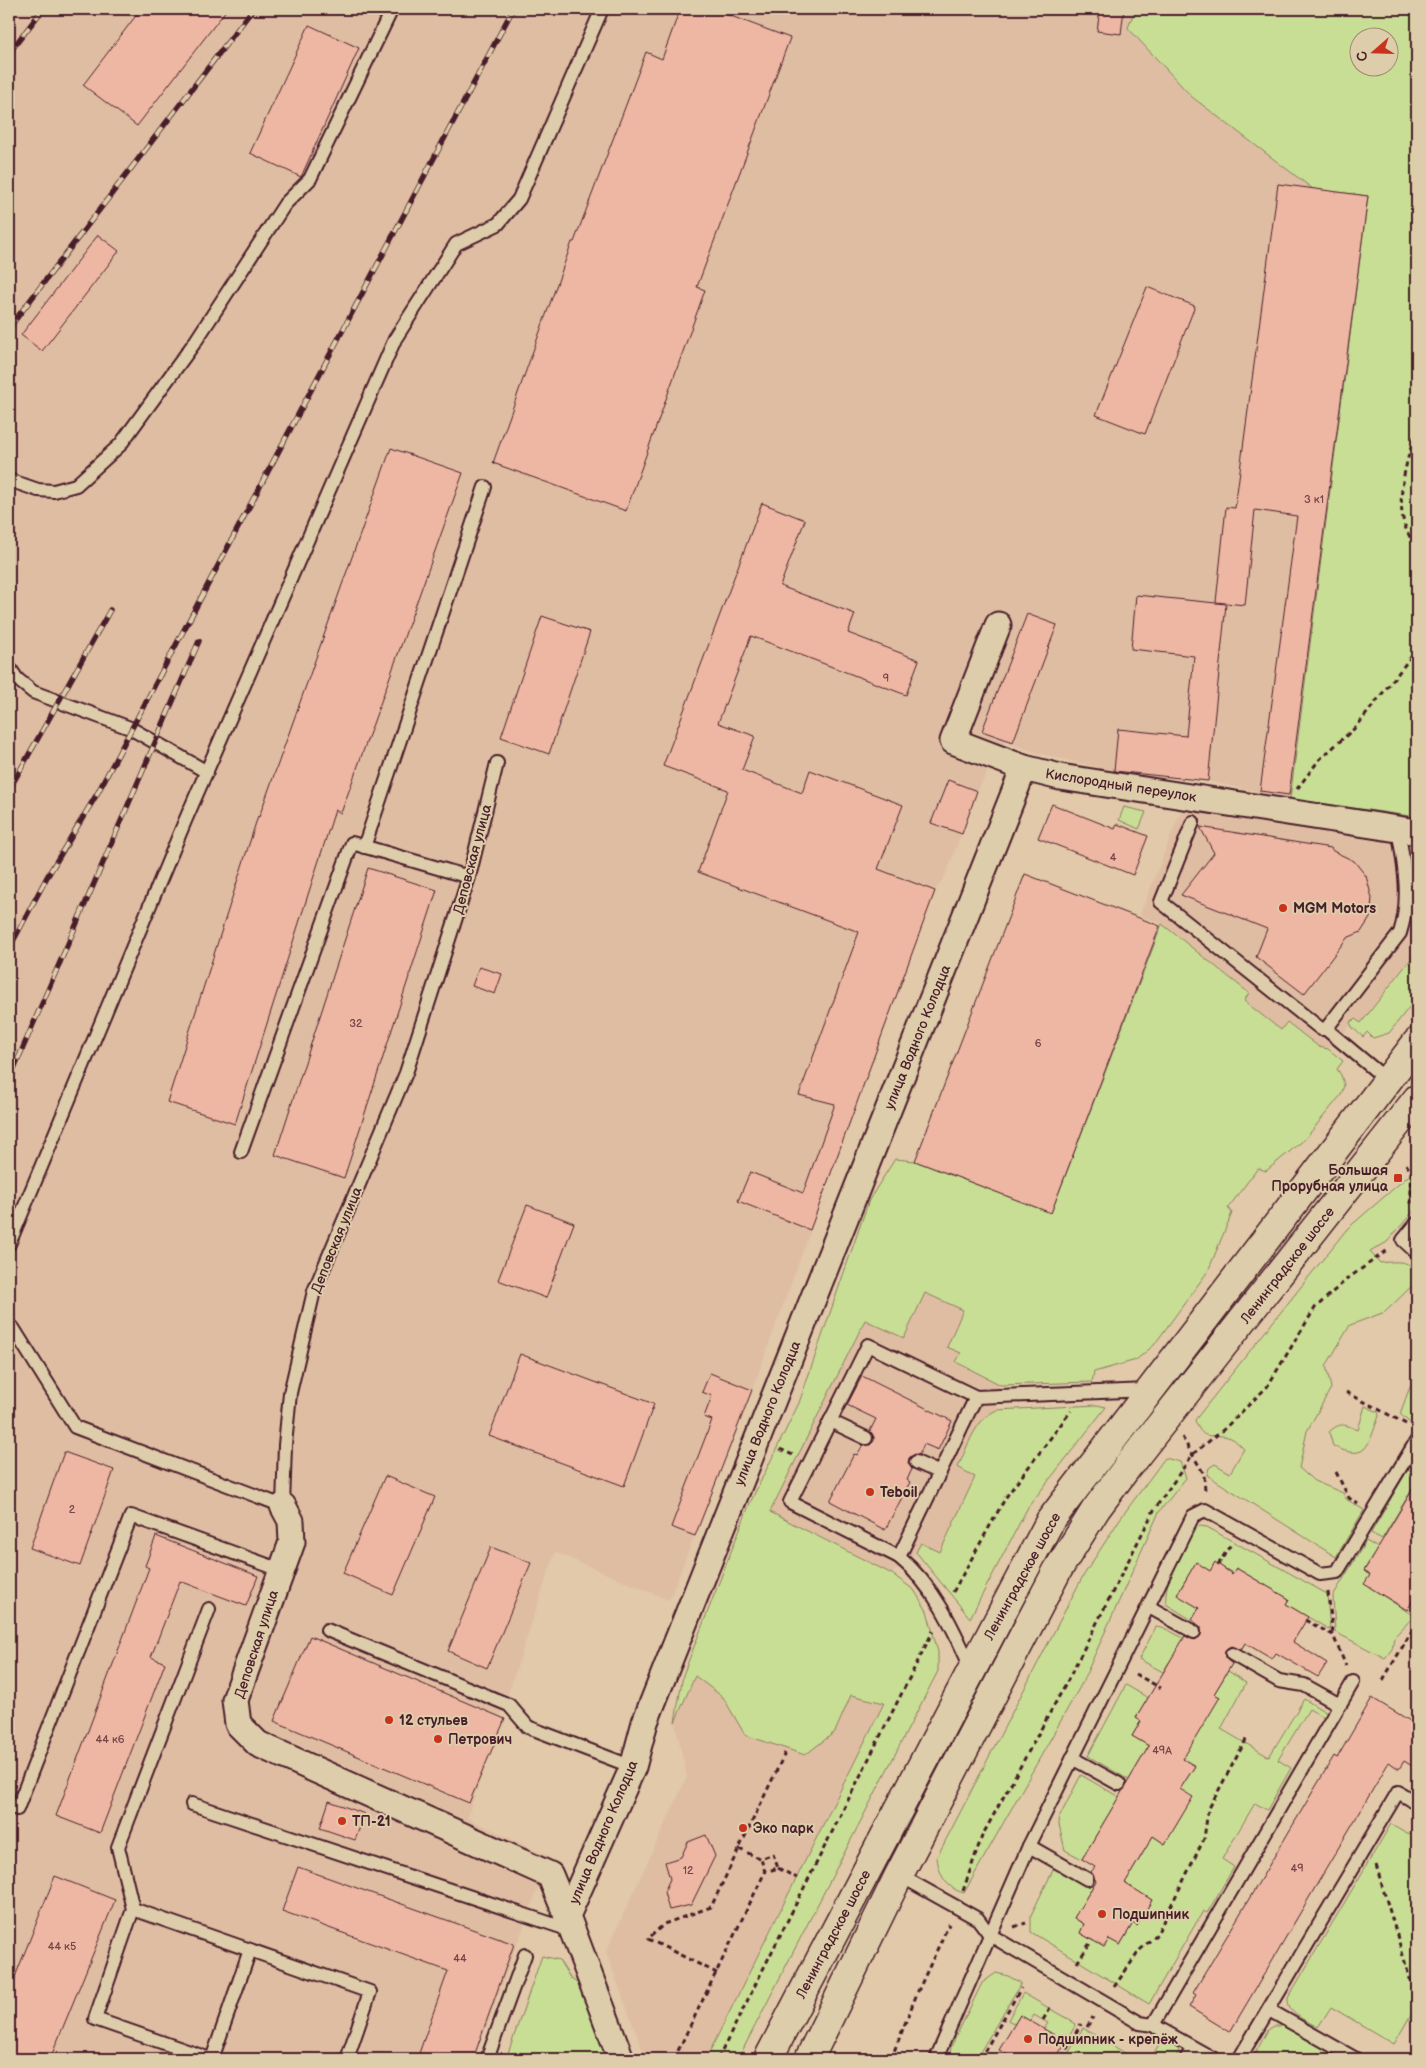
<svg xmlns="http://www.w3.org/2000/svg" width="1426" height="2068" font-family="'Balsamiq Sans',sans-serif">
<rect width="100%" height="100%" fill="#e1c9a9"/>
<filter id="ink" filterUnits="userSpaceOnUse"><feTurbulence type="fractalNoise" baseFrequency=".02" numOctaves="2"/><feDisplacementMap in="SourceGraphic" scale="10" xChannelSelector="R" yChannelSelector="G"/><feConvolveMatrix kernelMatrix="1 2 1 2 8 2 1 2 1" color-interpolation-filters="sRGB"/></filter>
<g filter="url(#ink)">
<g fill="#dfbda2">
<polygon points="9,9 1135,9 1128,28 1192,97 1313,189 1368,196 1290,799 1208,781 1114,771 1037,753 1005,741 977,791 947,872 935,891 752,1390 669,1600 555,1552 467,1818 549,1857 475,2059 9,2059"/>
<polygon points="1182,808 1417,845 1417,951 1361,1023 1355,1020 1328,1049 1319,1047 1287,1022 1281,1030 1244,1001 1249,993 1162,924 1140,915"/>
<polygon points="925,1292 964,1310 961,1353 957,1363 1001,1385 997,1410 987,1415 958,1466 976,1477 939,1552 918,1547 916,1552 892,1574 770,1512 865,1320 904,1338"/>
<polygon points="695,1676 819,1687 884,1703 706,2059 646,2059 606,1952 687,1777 675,1722"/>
</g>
<g fill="#c8de94" stroke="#897e60" fill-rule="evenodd">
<path d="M1135 9H1417V817L1290 799 1368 196 1313 189 1192 97 1128 28ZM1358 38H1388V68H1358Z"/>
<polygon points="1124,807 1146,812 1139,829 1119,820"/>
<polygon points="1162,924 1249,993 1244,1001 1281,1030 1287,1022 1319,1047 1328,1049 1343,1061 1337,1069 1341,1075 1344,1085 1341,1095 1305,1139 1266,1171 1258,1168 1228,1208 1232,1213 1208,1271 1154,1345 1136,1360 1094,1372 1092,1382 1001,1385 956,1362 961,1353 947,1347 963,1310 925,1293 904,1338 865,1320 770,1512 892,1574 914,1590 927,1611 938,1652 938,1671 738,2059 706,2059 884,1703 851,1695 835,1732 805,1755 745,1735 723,1697 695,1676 675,1722 683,1675 750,1503 799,1403 869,1200 895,1159 915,1161 1051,1213"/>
<polygon points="1417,951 1417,997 1389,1033 1373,1038 1367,1032 1363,1037 1352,1027 1350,1022 1355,1019 1361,1023"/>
<path d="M1417 1163V1207L1387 1242 1370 1252 1380 1263C1397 1261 1417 1259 1417 1281L1385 1312 1350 1325 1326 1366 1331 1388 1307 1431 1299 1468 1314 1481 1343 1493 1346 1499 1364 1510 1336 1557 1207 1475 1209 1468 1215 1464 1230 1473 1244 1449C1240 1446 1236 1440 1231 1438 1213 1431 1204 1445 1195 1420L1347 1229 1414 1171Z"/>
<polygon points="1417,1368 1417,1423 1415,1427 1400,1414"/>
<path d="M1097 1405 1106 1407 1028 1507 970 1618 916 1552 921 1543 940 1552 975 1477 958 1467C968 1446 975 1419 997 1410Z"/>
<path d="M1365 1406 1378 1412 1379 1416C1368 1444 1368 1463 1333 1446L1329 1432C1340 1422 1344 1424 1358 1430Z"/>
<path d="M1165 1458 1180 1462 1186 1478 1159 1512 1082 1683 964 1893C946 1888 939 1875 937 1857L1082 1578 1120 1519Z"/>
<polygon points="1408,1469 1417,1475 1417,1481 1382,1539 1371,1533"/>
<path d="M1200 1526 1207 1527 1327 1594 1330 1630 1286 1604 1289 1599 1236 1568 1233 1573 1218 1565 1210 1571 1196 1563 1177 1594 1199 1608 1192 1620 1166 1604C1163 1579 1183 1552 1193 1530Z"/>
<polygon points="1366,1541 1378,1548 1364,1570 1370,1575 1365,1584 1414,1616 1394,1637 1392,1649 1385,1658 1335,1632 1333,1596"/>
<polygon points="1156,1627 1166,1629 1189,1641 1175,1653 1163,1672 1139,1659"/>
<polygon points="1228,1671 1246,1683 1221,1729 1269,1757 1304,1699 1327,1713 1327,1716 1325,1718 1309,1709 1278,1760 1291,1768 1267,1810 1255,1803 1222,1859 1234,1867 1207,1913 1203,1911 1149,2004 1031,1932 1031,1915 1054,1868 1063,1869 1093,1886 1074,1918 1084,1924 1080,1933 1104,1947 1109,1939 1120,1945 1133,1923 1137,1926 1152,1900 1125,1883 1153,1836 1165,1844 1180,1789 1195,1766 1176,1755 1220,1697 1214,1694"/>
<polygon points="1126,1685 1148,1698 1136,1718 1141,1721 1132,1736 1149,1746 1129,1780 1088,1756"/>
<polygon points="1081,1775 1119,1797 1082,1859 1065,1850 1058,1820"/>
<path d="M1417 1819V2004L1394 2044 1331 2007 1318 2027C1305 2020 1287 2014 1288 1998L1391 1824 1409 1834Z"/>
<polygon points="542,1956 559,1960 570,1978 581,1986 609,2059 506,2059"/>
<polygon points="996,1973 1008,1976 1021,1983 976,2059 949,2059 951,2047 982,1983"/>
<polygon points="1023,1993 1076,2024 1066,2042 1044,2029 1048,2023 1034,2015 1030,2021 1020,2015 1015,2024 1008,2020"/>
<polygon points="1274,2026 1284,2026 1341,2059 1252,2059 1268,2030"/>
<polygon points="1083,2028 1135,2059 1065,2059"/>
<polygon points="1167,2040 1173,2041 1179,2051 1174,2059 1150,2059 1160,2043"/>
</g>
<g fill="#eeb7a3" stroke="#4a1f2b">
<polygon points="141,9 227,9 137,126 83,85"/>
<polygon points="680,9 712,9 790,38 697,287 705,290 626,511 493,463 572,242 574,242 646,52 662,59"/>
<polygon points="1100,9 1124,9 1121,34 1097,31"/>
<polygon points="309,25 359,48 301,177 250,153"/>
<polygon points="1278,184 1368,196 1289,795 1260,791 1297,516 1255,510 1245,605 1216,602 1226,507 1235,508"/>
<polygon points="98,235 119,251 42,351 21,335"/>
<polygon points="1147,287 1195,306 1145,434 1096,415"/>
<polygon points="391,448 463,473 341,813 335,810 235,1124 167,1102 258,816 259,817"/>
<polygon points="762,503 805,520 780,586 855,614 848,633 919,660 906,695 751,636 718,723 755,736 742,770 802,793 810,770 903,805 878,869 935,891 810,1230 738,1201 750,1172 803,1193 835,1104 799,1095 859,932 698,872 728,790 663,766"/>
<polygon points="1136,595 1226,604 1208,781 1114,771 1118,729 1186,736 1194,656 1131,649"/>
<polygon points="1027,614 1057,625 1013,742 982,731"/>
<polygon points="542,616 590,632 549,754 501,737"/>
<polygon points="948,780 977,791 962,834 931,823"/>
<polygon points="1052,804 1115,829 1117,824 1148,836 1133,875 1038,838"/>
<polygon points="1200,827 1331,848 1333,851 1354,861 1366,876 1372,898 1370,918 1361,932 1347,938 1304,994 1256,957 1267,929 1181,895 1214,853"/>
<polygon points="368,868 437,890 344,1178 275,1155"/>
<polygon points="1025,874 1160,926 1051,1213 915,1161"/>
<polygon points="479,967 502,974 495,994 472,986"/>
<polygon points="527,1205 574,1223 546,1298 498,1280"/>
<polygon points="520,1354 654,1404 624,1486 489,1436"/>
<polygon points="710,1373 752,1390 695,1536 671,1527 712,1420 704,1417 712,1396 702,1392"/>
<polygon points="862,1376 952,1421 938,1450 924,1444 919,1455 915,1454 909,1458 908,1463 912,1469 907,1480 910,1482 885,1530 830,1501 854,1454 857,1455 863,1445 870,1445 874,1441 874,1437 870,1431 876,1419 847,1405"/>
<polygon points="64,1452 114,1470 80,1566 30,1548"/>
<polygon points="385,1476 435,1497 393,1595 343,1573"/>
<polygon points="1417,1482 1417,1594 1407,1610 1364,1584 1370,1575 1364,1571"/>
<polygon points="156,1536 258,1576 246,1606 180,1581 151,1657 165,1663 100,1833 56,1816 149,1568 145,1566"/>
<polygon points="491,1547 531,1563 487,1668 448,1651"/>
<polygon points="1196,1562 1210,1571 1215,1562 1232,1574 1236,1568 1289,1599 1286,1604 1308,1617 1293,1642 1327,1663 1318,1677 1276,1653 1272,1659 1245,1643 1241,1650 1232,1646 1225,1650 1225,1658 1232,1664 1214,1694 1220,1697 1183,1759 1195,1766 1180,1789 1193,1797 1165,1844 1153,1836 1125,1883 1152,1900 1137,1926 1133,1923 1120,1945 1109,1939 1104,1947 1080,1933 1084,1924 1074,1918 1096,1881 1091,1872 1095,1867 1082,1859 1149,1746 1132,1736 1141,1721 1136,1718 1185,1636 1195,1640 1201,1635 1201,1627 1192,1620 1199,1608 1177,1595"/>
<polygon points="310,1636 505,1719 469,1803 274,1721"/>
<polygon points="1372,1698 1417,1725 1417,1769 1404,1761 1399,1769 1389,1762 1230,2032 1189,2007 1196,1995 1193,1993 1334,1756 1337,1758"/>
<polygon points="329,1801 365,1814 355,1840 320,1828"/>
<polygon points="706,1835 715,1856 691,1905 669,1910 664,1892 670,1879 665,1862 681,1857 688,1842"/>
<polygon points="298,1867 514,1944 473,2059 417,2059 448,1971 282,1911"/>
<polygon points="55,1876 115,1900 50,2059 9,2059 9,1992"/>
<polygon points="1020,2015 1066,2042 1055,2059 1016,2059 999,2050"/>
</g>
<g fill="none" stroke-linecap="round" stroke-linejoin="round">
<g stroke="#4a1f2b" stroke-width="16">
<g id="lane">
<polyline points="9,480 38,490 54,491 76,485 120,445 195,342 285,204 310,179 392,9"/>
<polyline points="9,667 17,679 33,692 130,728 207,772"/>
<path d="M1193 822 1161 902 1321 1029H1326L1400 933C1411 899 1404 864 1398 829"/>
<polyline points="364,847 485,487"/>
<polyline points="1326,1029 1387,1080"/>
<polyline points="241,1152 352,843 469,877"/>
<polyline points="1417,1223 1403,1240 1417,1253"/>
<polyline points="9,1244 185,821 395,339 456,244 498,224 519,199 602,9"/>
<polyline points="9,1328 13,1328 75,1427 283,1506 285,1445 290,1393 314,1291 406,1073 469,877 497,763"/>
<polyline points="830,1421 866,1438"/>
<polyline points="916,1462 940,1473"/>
<polyline points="899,1557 790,1502 868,1345 976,1397"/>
<polyline points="1149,1607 1194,1632"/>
<polyline points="327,1630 509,1705 528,1727 633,1767"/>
<polyline points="1232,1654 1279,1681 1304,1685 1340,1705"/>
<path d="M971 1668C953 1627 934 1586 899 1557L976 1397 1149 1390"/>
<polyline points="1072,1758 1119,1784"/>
<polyline points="192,1804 573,1931"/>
<polyline points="9,1806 17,1809 131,1516 281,1570"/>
<polyline points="1029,1846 1087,1879"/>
<polyline points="899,1875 978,1919 990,1935 1140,2023 1153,2025 1214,2059"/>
<polyline points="133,1909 118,1847 209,1609"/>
<polyline points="1269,2010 1356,2059"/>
<polyline points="1153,2025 1353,1682"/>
<polyline points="210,2059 95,2019 133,1909 370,1992 347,2059"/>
<polyline points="212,2059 250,1950"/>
<polyline points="487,2059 525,1955"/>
<polyline points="936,2059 1029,1846 1193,1516 1205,1510 1320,1574 1337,1572 1417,1440"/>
<polyline points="1186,2059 1193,2048"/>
<polyline points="1239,2059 1398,1792 1417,1803"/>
</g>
</g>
<g stroke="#4a1f2b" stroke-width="29">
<g id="street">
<polyline points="998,625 953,741 1024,768 1060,777 1417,832"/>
<polyline points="283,1506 291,1521 292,1542 235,1700 238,1724 258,1744 550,1875 567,1916"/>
<polyline points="621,2059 567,1916 633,1767 645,1722 1024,768"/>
</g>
</g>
<g stroke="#4a1f2b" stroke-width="31">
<g id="primary">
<polyline points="768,2059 1050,1521 1417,1042"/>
<polyline points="809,2059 899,1875 1057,1571 1096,1509 1128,1466 1417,1099"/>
</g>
</g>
<g stroke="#4a1f2b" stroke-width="3" stroke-dasharray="5 4" stroke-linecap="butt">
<path d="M1417 428C1406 463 1388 516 1417 546"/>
<polyline points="1297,789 1319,760 1357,726 1417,649"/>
<polyline points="1412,1156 1417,1160"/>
<polyline points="1406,1164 1411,1172 1411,1207"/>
<polyline points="1346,1392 1408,1425"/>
<polyline points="1182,1437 1204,1474 1205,1492"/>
<polyline points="780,1449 793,1455"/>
<polyline points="1336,1472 1349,1498 1358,1504"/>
<polyline points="1218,1565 1231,1544"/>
<polyline points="953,1592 1006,1497 1071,1411"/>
<polyline points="1328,1592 1333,1635"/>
<polyline points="1305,1620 1333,1635 1346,1666"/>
<polyline points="1135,1674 1161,1688"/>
<polyline points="1383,1680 1417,1622"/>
<polyline points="739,1849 761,1859"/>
<polyline points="1376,1865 1413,1989 1415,2009 1417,2011"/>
<polyline points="778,1868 797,1878"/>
<polyline points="963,1891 982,1836 1068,1680 1154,1510 1193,1454 1223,1430 1267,1387 1315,1308 1347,1279 1388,1250"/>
<polyline points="1014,1927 1026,1923"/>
<polyline points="1077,1963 1092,1940"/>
<polyline points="717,1973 648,1939 664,1924 711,1907 785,1753"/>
<polyline points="1114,1987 1140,1950 1157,1934 1204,1839 1208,1810 1248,1736"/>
<polyline points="1043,2020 1051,2006"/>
<polyline points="1087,2027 1093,2017"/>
<polyline points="1062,2057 1081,2024"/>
<polyline points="674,2059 765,1872 761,1859 773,1854 778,1868 765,1872"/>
<polyline points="718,2059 933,1631"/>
<polyline points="891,2059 918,1991 949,1924"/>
<polyline points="980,2059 1021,1988"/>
</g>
<use href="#lane" stroke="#decdaa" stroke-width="12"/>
<use href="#street" stroke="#decdaa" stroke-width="25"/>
<use href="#primary" stroke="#decdaa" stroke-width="28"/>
<g stroke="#4a1f2b" stroke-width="5.5">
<g id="rail">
<polyline points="9,53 43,9"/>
<polyline points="9,328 253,9"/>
<polyline points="9,790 110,610"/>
<polyline points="9,949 47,877 97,794 513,9"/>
<polyline points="9,1080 199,641"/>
</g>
</g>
<use href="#rail" stroke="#decdaa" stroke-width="4" stroke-dasharray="11" stroke-linecap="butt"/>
</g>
</g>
<g fill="#c8321e" stroke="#decdaa" stroke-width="2">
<circle cx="1283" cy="908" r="5"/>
<rect x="1393" y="1173" width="10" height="10" rx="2.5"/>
<circle cx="870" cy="1492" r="5"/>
<circle cx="389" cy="1720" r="5"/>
<circle cx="438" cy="1739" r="5"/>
<circle cx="342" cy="1821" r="5"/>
<circle cx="743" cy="1828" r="5"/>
<circle cx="1102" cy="1914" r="5"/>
<circle cx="1028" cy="2039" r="5"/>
</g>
<g text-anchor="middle" stroke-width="4" stroke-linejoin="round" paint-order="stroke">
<g font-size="11" fill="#734549">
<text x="1314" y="503">3 к1</text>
<text x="886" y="682">9</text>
<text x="1113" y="861">4</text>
<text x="356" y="1027">32</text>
<text x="1038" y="1047">6</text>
<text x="72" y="1513">2</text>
<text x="110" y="1743">44 к6</text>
<text x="1162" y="1754">49А</text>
<text x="1297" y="1872">49</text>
<text x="688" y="1874">12</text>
<text x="62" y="1950">44 к5</text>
<text x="460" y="1962">44</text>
</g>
<g font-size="14" fill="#4a1f2b" stroke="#decdaa">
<text transform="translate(1121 785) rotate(9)" y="5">Кислородный переулок</text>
<text transform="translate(472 859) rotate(-75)" y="5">Деповская улица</text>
<text transform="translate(917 1037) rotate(-68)" y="5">улица Водного Колодца</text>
<text transform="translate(336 1240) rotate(-68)" y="5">Деповская улица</text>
<text transform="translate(1287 1265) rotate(-52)" y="5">Ленинградское шоссе</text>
<text transform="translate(767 1413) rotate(-68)" y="5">улица Водного Колодца</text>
<text transform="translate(1022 1576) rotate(-61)" y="5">Ленинградское шоссе</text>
<text transform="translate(256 1644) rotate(-72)" y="5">Деповская улица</text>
<text transform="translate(603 1832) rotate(-67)" y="5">улица Водного Колодца</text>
<text transform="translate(833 1934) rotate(-62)" y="5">Ленинградское шоссе</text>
</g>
<g font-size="14" font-weight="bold" fill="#4a1f2b" stroke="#decdaa" text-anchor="start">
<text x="1293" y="913">MGM Motors</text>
<text x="1388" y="1175" text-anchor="end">Большая<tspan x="1388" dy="16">Прорубная улица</tspan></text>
<text x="880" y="1497">Teboil</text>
<text x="399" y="1725">12 стульев</text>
<text x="448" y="1744">Петрович</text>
<text x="352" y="1826">ТП-21</text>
<text x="753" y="1833">Эко парк</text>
<text x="1112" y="1919">Подшипник</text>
<text x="1038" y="2044">Подшипник - крепёж</text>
</g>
</g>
<rect width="1426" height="2068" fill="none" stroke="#decdaa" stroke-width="30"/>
<rect x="15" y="15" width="1396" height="2038" fill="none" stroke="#4a1f2b" stroke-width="2" filter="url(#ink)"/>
<g transform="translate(1374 52) rotate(250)"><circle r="24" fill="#decdaa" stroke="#a38777"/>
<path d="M0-4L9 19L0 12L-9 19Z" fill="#c8321e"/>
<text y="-8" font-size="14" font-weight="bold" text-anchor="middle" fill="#4a1f2b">С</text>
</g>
</svg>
